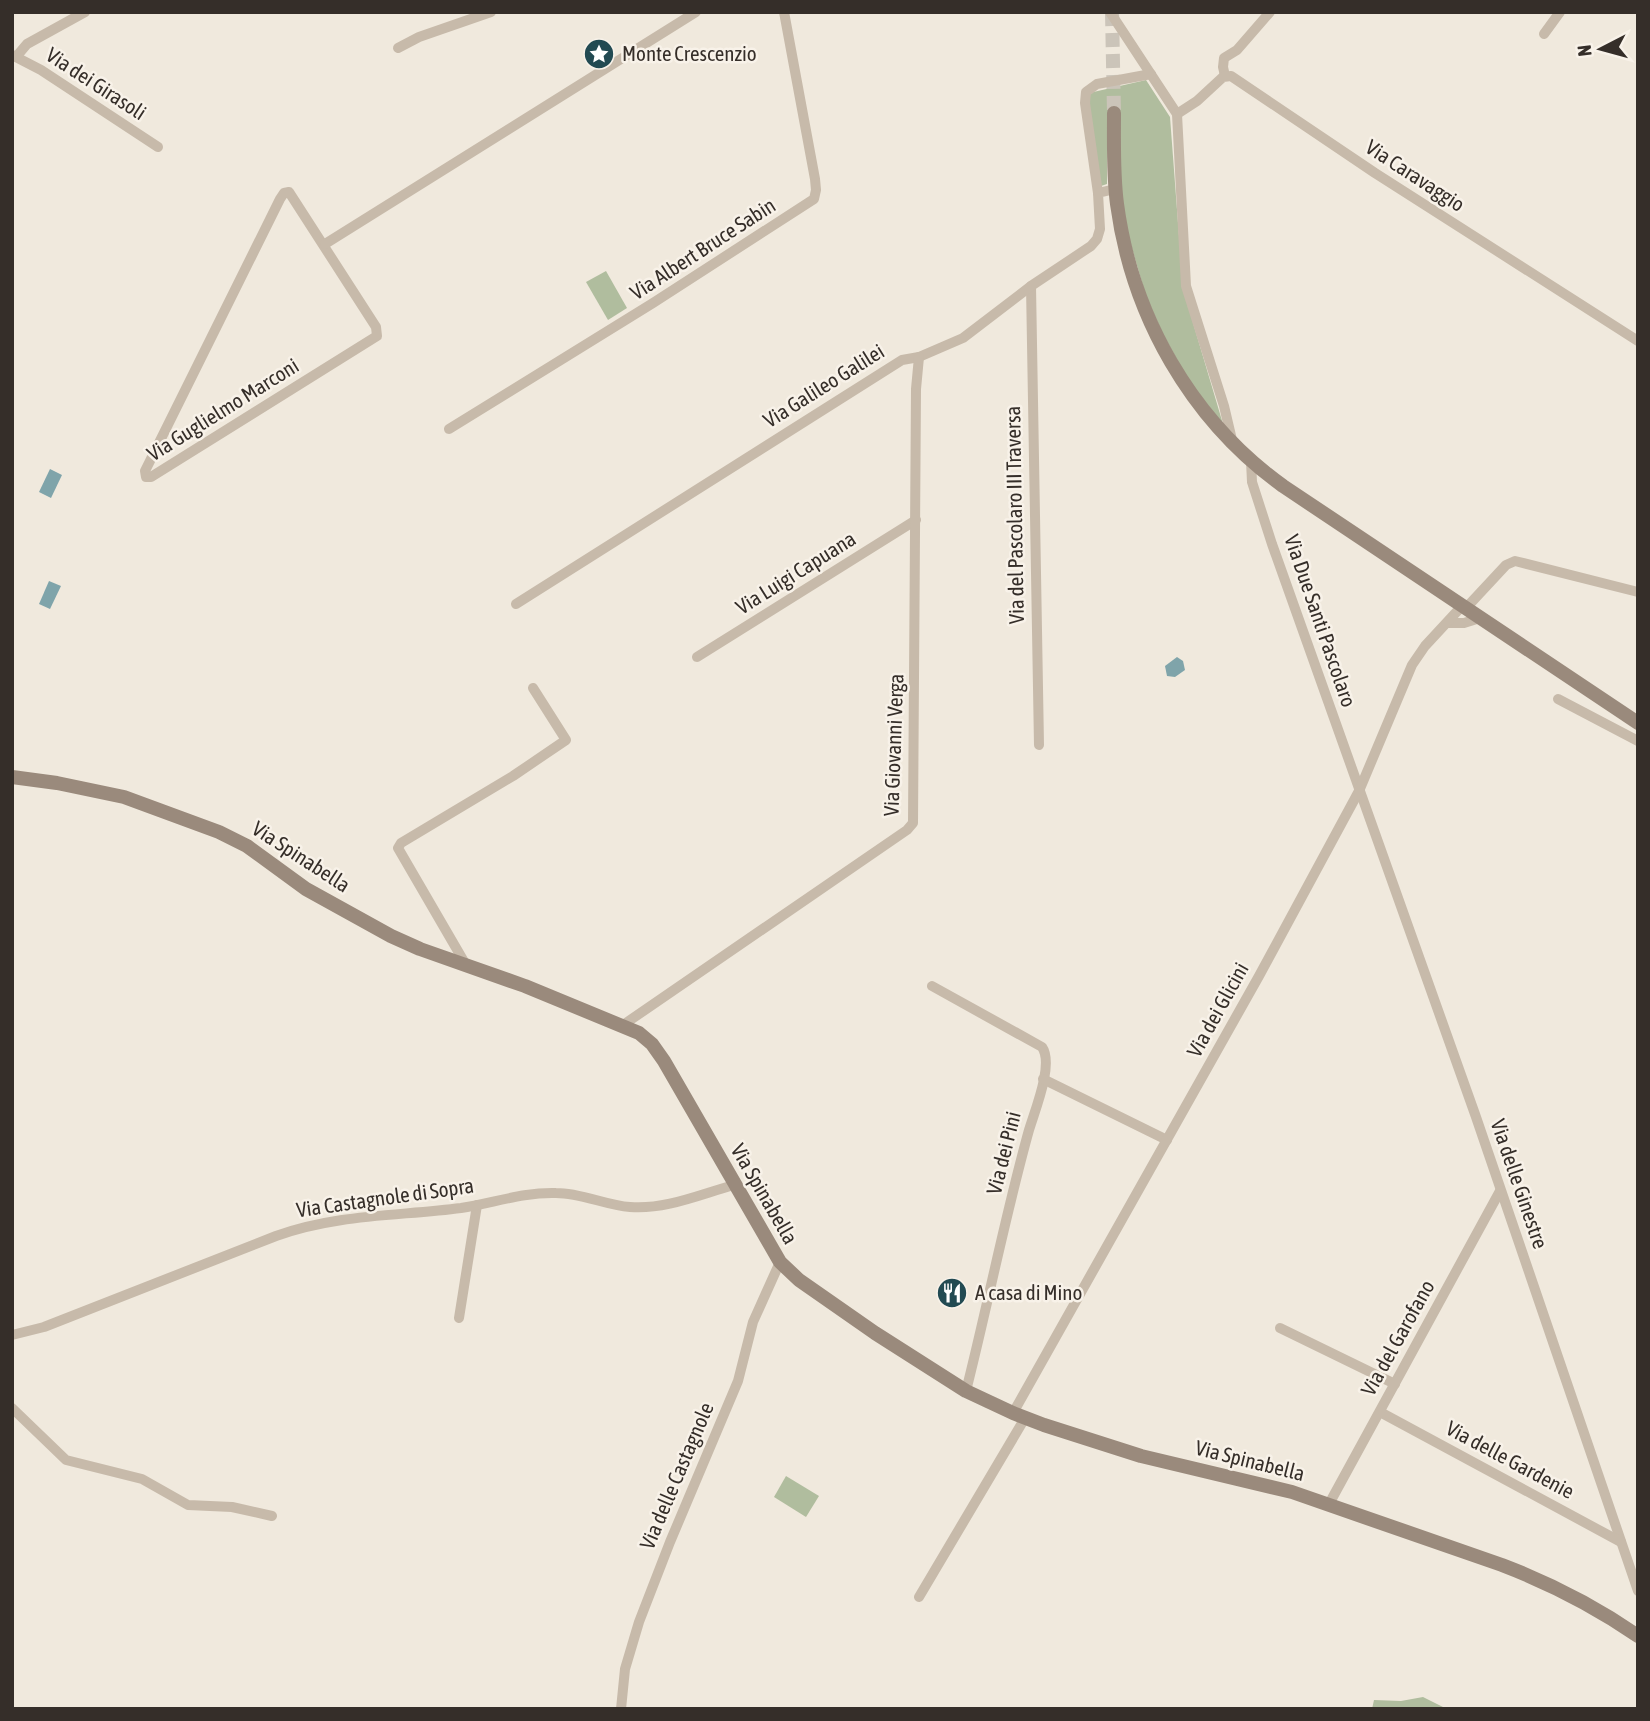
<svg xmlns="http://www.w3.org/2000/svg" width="1650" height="1721" font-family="'Asap Condensed',sans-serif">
<rect width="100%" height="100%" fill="#f0e9dd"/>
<g fill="#b0bd9e">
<polygon points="1146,80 1170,117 1183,289 1223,424 1190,383 1163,334 1146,296 1124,221 1107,112 1107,184 1101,186 1088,102 1089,93"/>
<polygon points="606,271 627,308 608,320 586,282"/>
<polygon points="786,1476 819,1496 806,1517 774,1497"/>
<polygon points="1423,1697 1447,1709 1372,1709 1374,1700 1401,1701"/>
</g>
<g fill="#7fa4aa">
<polygon points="50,469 62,475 51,498 39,492"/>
<polygon points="49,581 61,586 50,609 39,604"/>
<polygon points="1177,657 1183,661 1185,670 1175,677 1167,676 1165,666"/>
</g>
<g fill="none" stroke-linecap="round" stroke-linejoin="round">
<polyline stroke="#cbc4b9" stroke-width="14" stroke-dasharray="14 7" stroke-linecap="butt" points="1112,12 1114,113"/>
<g stroke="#c7baaa" stroke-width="10">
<polyline points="1110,12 1177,114 1186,286 1224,406 1232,440"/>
<polyline points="1544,34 1560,12"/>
<polyline points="398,48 419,37 491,12"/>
<polyline points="12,55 41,70 158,147"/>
<polyline points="16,57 27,44 85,12"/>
<polyline points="1225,76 1223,67 1224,58 1237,50 1270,12"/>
<polyline points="1177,114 1197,101 1223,77 1231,76 1375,173 1638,341"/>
<polygon points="289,192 376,327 377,336 151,477 146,477 145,471 280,199 284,193"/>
<polyline points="1098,193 1085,103 1086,92 1097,84 1151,74"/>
<polyline points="325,244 696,12"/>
<polyline points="1031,286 1039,745"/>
<polyline points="449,429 653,303 814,199 816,190 815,179 784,12"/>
<polyline points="1251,461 1252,482 1272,544 1476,1117 1638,1591"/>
<polyline points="516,604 902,360 919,357 963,338 1031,286 1091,246 1097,239 1100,229 1098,193 1115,189"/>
<polyline points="1466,608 1506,565 1515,561 1638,592"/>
<polyline points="1447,623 1464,623 1480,618"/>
<polyline points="697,657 916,520"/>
<polyline points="1558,699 1638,741"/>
<polyline points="466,965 398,848 401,843 513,776 566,740 533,688"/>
<path d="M932 986 1042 1047C1054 1064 1035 1110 1029 1130 1005 1216 988 1304 966 1391"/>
<polyline points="623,1025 907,830 913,823 916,389 919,357"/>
<polyline points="1043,1079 1167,1140"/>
<polyline points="459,1318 477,1205"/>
<polyline points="1280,1328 1395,1384"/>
<path d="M12 1335 44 1327 276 1236C336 1214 400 1216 461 1208 493 1203 524 1192 556 1193 582 1193 605 1205 630 1207 665 1210 701 1194 734 1185"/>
<polyline points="12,1408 66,1460 142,1479 188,1505 232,1507 272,1516"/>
<polyline points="1380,1412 1621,1542"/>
<polyline points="1013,1413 1259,976 1359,791 1412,665 1425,646 1462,606"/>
<polyline points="1329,1504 1500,1191"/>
<polyline points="919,1597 1025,1418"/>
<polyline points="621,1709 625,1669 639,1622 670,1542 738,1381 753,1322 780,1262"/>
</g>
<g stroke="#9a8a7c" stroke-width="14">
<path d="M1114 113C1114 143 1113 174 1117 204 1132 316 1191 420 1283 486L1638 723"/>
<path d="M12 777 57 783 124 797 219 832 247 846 306 889 391 936 420 949 525 986 639 1033 652 1044 664 1061 780 1262 799 1280 875 1333 966 1391 1013 1413 1044 1425 1141 1456 1292 1492 1502 1565C1549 1583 1596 1607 1638 1636"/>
</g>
</g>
<defs>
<g id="sight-disc" transform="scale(1.575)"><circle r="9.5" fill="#224a52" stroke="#f8f2e9"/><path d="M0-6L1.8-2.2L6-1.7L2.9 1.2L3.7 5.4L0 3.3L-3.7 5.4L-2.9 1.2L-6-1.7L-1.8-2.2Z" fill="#fff"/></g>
<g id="restaurant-disc" transform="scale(1.575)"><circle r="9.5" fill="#224a52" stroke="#f8f2e9"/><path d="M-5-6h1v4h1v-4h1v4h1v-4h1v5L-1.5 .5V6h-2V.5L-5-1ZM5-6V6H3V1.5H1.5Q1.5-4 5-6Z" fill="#fff"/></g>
</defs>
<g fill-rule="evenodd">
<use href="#sight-disc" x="599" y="54"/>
<use href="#restaurant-disc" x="952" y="1293"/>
</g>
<g text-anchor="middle" stroke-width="5" stroke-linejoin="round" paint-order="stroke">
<g font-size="21" fill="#352e29" stroke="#f8f2e9" text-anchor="start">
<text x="622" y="61">Monte Crescenzio</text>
<text x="975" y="1300">A casa di Mino</text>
</g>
<g font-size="21" fill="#352e29" stroke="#f8f2e9">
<text transform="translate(96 84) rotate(33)" y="7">Via dei Girasoli</text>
<text transform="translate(1415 176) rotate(33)" y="7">Via Caravaggio</text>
<text transform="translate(703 249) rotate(-33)" y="7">Via Albert Bruce Sabin</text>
<text transform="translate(824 386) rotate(-32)" y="7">Via Galileo Galilei</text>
<text transform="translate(223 410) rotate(-32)" y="7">Via Guglielmo Marconi</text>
<text transform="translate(1015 515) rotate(-91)" y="7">Via del Pascolaro III Traversa</text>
<text transform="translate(796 573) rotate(-32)" y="7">Via Luigi Capuana</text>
<text transform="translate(1320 621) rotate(71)" y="7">Via Due Santi Pascolaro</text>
<text transform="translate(894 745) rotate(-88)" y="7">Via Giovanni Verga</text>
<text transform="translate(301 857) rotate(33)" y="7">Via Spinabella</text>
<text transform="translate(1218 1010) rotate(-61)" y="7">Via dei Glicini</text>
<text transform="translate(1004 1153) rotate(-76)" y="7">Via dei Pini</text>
<text transform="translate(1519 1184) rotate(71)" y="7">Via delle Ginestre</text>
<text transform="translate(764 1194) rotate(60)" y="7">Via Spinabella</text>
<text transform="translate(385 1198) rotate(-8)" y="7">Via Castagnole di Sopra</text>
<text transform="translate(1398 1338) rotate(-61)" y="7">Via del Garofano</text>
<text transform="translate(1510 1460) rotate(28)" y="7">Via delle Gardenie</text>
<text transform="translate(1250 1461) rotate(14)" y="7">Via Spinabella</text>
<text transform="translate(677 1476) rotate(-67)" y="7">Via delle Castagnole</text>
</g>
</g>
<rect width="1650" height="1721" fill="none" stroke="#352e29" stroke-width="28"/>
<g transform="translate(1601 49) rotate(264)" stroke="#f8f2e9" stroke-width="5" paint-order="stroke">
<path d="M0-5L12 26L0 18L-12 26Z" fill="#352e29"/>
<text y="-10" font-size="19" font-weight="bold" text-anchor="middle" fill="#352e29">N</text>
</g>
</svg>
